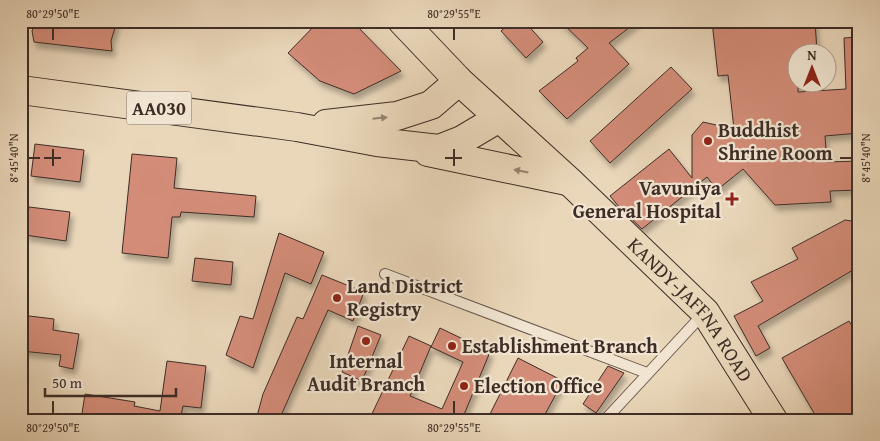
<svg xmlns="http://www.w3.org/2000/svg" width="880" height="441" font-family="'Gentium Book Plus',serif">
<defs>
<filter id="shadow"><feDropShadow dx="3" dy="5.5" stdDeviation="2.5" flood-color="#0004"/></filter>
</defs>
<rect width="100%" height="100%" fill="#ead7ba"/>
<filter id="stains"><feTurbulence type="fractalNoise" baseFrequency=".004" numOctaves="4"/><feColorMatrix values="0 0 0 0 .2 0 0 0 0 .09 0 0 0 0 .02 0 0 0 .5 -.17"/></filter>
<radialGradient id="worn" r=".72"><stop offset=".6" stop-color="#630" stop-opacity="0"/><stop offset="1" stop-color="#630" stop-opacity=".3"/></radialGradient>
<g fill="#d38c78" stroke="#3e2d26" filter="url(#shadow)">
<polygon points="36,21 117,21 111,41 112,51 34,42 32,31"/>
<polygon points="319,21 352,21 401,71 354,94 320,81 288,53"/>
<polygon points="512,21 524,21 543,42 526,58 501,31"/>
<polygon points="560,21 638,21 609,43 629,64 567,119 539,91 578,61 576,58 588,48"/>
<polygon points="712,21 815,21 817,52 798,52 798,92 846,89 844,38 859,37 859,133 825,136 827,162 859,161 859,190 830,191 831,202 775,205 743,169 717,190 707,177 642,229 620,208 610,196 669,149 692,178 692,135 703,122 734,129 728,75 718,76"/>
<polygon points="671,67 692,89 610,163 590,141"/>
<polygon points="35,144 84,150 80,182 31,176"/>
<polygon points="132,154 177,158 174,188 256,196 254,217 181,212 180,217 172,217 168,258 122,253"/>
<polygon points="29,207 70,212 66,241 25,235"/>
<polygon points="845,220 859,222 859,271 853,270 758,326 770,348 756,356 734,316 763,301 751,282 798,259 792,248"/>
<polygon points="279,233 324,252 311,284 285,273 253,368 226,355 240,316 253,319"/>
<polygon points="195,258 233,262 231,285 192,281"/>
<polygon points="322,275 364,292 353,321 328,310 279,420 256,420 263,394 297,317 303,319"/>
<polygon points="21,315 54,319 53,330 79,334 73,369 59,366 61,355 21,351"/>
<polygon points="849,321 859,336 859,420 818,420 782,358"/>
<polygon points="358,326 381,335 362,381 342,372"/>
<polygon points="440,328 490,352 463,417 468,420 369,420 409,336 431,346 410,396 442,409 463,362 431,347"/>
<polygon points="518,358 563,381 542,420 487,420"/>
<polygon points="167,361 206,366 201,408 183,406 180,420 81,420 85,394 135,402 134,406 160,411"/>
<polygon points="608,366 624,373 596,413 583,404"/>
</g>
<g fill="none" stroke-linecap="round" stroke-linejoin="round">
<g stroke="#69584b" stroke-width="12">
<g id="service">
<polyline points="385,274 647,373"/>
<polyline points="605,420 704,313"/>
</g>
</g>
<g stroke="#3e2d26" stroke-width="30">
<g id="trunk">
<path id="s1" d="M402 21 459 81 569 181 705 312 773 420"/>
<polyline points="21,90 297,127 377,142 439,149 462,140 499,118"/>
<polyline points="326,124 397,116 431,105 459,81"/>
<polyline points="428,152 567,181"/>
</g>
</g>
<use href="#service" stroke="#f1e5d2" stroke-width="10"/>
<use href="#trunk" stroke="#ead7ba" stroke-width="28"/>
</g>
<defs><path id="oneway-solid" d="M-6-.8H1V-3.2L6.5 0L1 3.2V.8H-6Z" transform="scale(1.25)"/></defs>
<g fill="#948270">
<use href="#oneway-solid" transform="translate(380 118) rotate(-6)"/>
<use href="#oneway-solid" transform="translate(521 171) rotate(-168)"/>
</g>
<path fill="none" stroke="#3e2d26" stroke-width="2" d="M53 28V40M454 28V40M53 149V166M454 149V166M28 158H40M44 158H61M445 158H462M840 158H852M53 401V414M454 401V414"/>
<g fill="#8f2418" stroke="#f1e5d2" stroke-width="2">
<circle cx="708" cy="141" r="5"/>
<path d="M729.5 191.5h5v5h5v5h-5v5h-5v-5h-5v-5h5z"/>
<circle cx="337" cy="298" r="5"/>
<circle cx="366" cy="341" r="5"/>
<circle cx="452" cy="346" r="5"/>
<circle cx="464" cy="386" r="5"/>
</g>
<g text-anchor="middle" stroke-width="4.5" stroke-linejoin="round" paint-order="stroke">
<rect fill="#f1e5d2" stroke="#74645a" stroke-width="1" x="126.5" y="91.5" width="65" height="33" rx="4"/>
<g font-size="19" font-weight="bold" fill="#3e2d26">
<text x="159" y="115">AA030</text>
</g>
<g font-size="20" font-weight="bold" fill="#3e2d26" stroke="#f1e5d2" text-anchor="start">
<text x="718" y="137">Buddhist<tspan x="718" dy="23">Shrine Room</tspan></text>
<text x="721" y="195" text-anchor="end">Vavuniya<tspan x="721" dy="23">General Hospital</tspan></text>
<text x="347" y="293">Land District<tspan x="347" dy="23">Registry</tspan></text>
<text x="462" y="353">Establishment Branch</text>
<text x="366" y="368" text-anchor="middle">Internal<tspan x="366" dy="23">Audit Branch</tspan></text>
<text x="474" y="393">Election Office</text>
</g>
<g font-size="20" fill="#3e2d26" stroke="#f1e5d2">
<text dy="7" stroke="none"><textPath href="#s1" startOffset="409">KANDY-JAFFNA ROAD</textPath></text>
</g>
</g>
<rect width="880" height="441" fill="none" stroke="#ead7ba" stroke-width="55"/>
<g transform="translate(812 68)"><circle r="24" fill="#f1e5d2" stroke="#a99b8d"/>
<path d="M0-4L9 19L0 12L-9 19Z" fill="#8f2418"/>
<text y="-8" font-size="14" font-weight="bold" text-anchor="middle" fill="#3e2d26">N</text>
</g>
<path d="M45 388v8h131v-8" fill="none" stroke="#3e2d26" stroke-width="2.5"/>
<text x="52" y="388" font-size="15" fill="#3e2d26" stroke="#f1e5d2" stroke-width="4" paint-order="stroke">50 m</text>
<rect x="28" y="28" width="824" height="386" fill="none" stroke="#3e2d26" stroke-width="2"/>
<g font-size="12" text-anchor="middle" fill="#3e2d26">
<text x="53" y="18">80°29'50"E</text>
<text x="454" y="18">80°29'55"E</text>
<text transform="translate(14 158) rotate(-90)" y="4">8°45'40"N</text>
<text transform="translate(866 158) rotate(-90)" y="4">8°45'40"N</text>
<text x="53" y="432">80°29'50"E</text>
<text x="454" y="432">80°29'55"E</text>
</g>
<rect width="100%" height="100%" filter="url(#stains)"/>
<rect width="100%" height="100%" fill="url(#worn)"/>
</svg>
